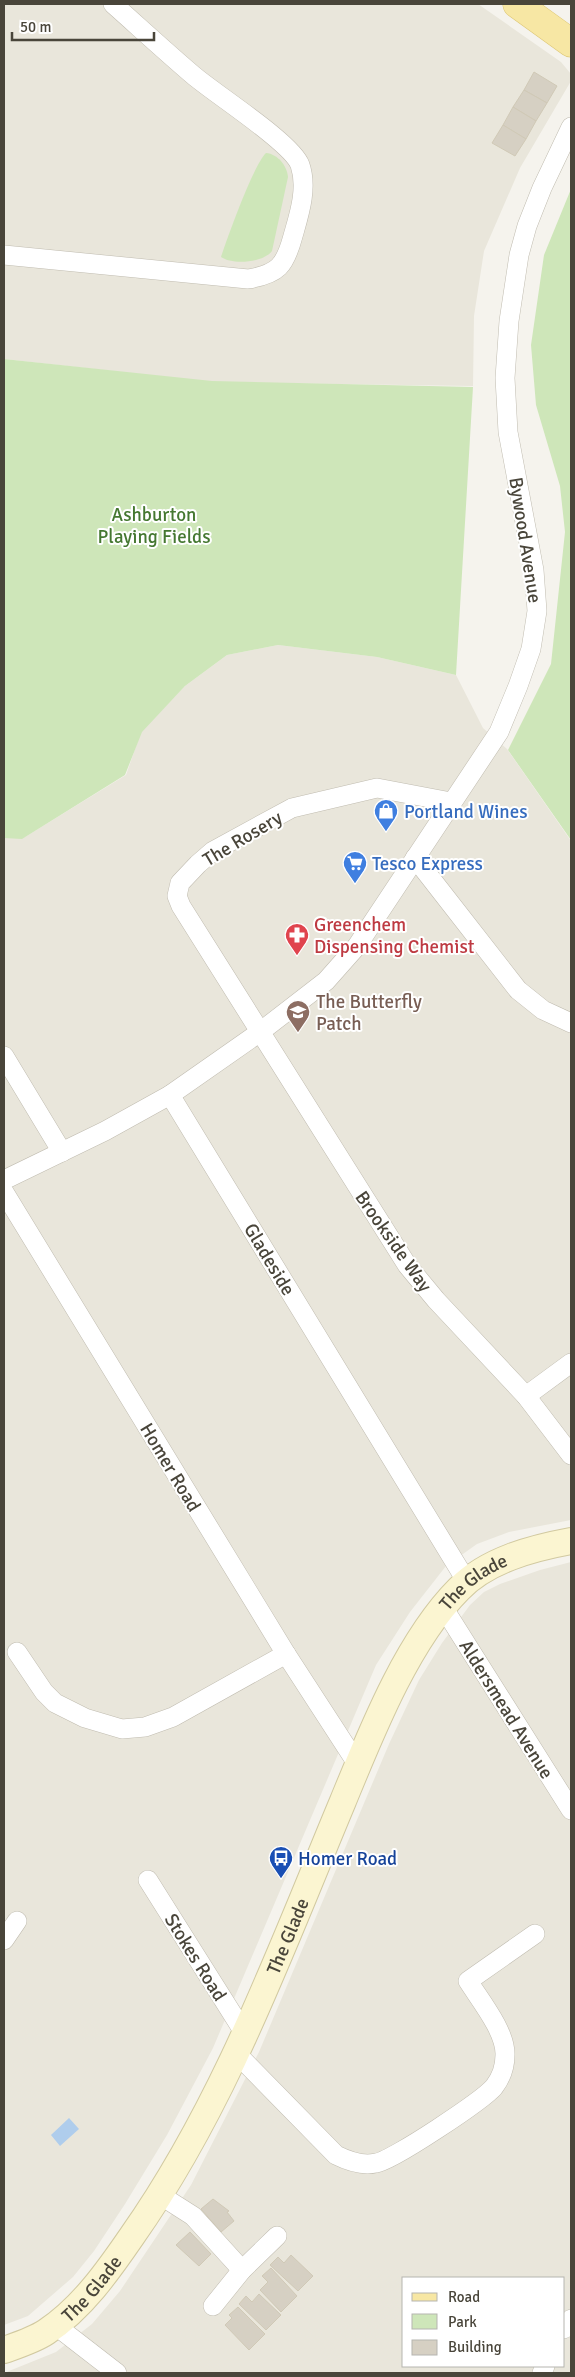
<svg xmlns="http://www.w3.org/2000/svg" width="575" height="2377" font-family="Signika,sans-serif">
<rect width="100%" height="100%" fill="#f5f3ed"/>
<g fill="#e9e6db" fill-rule="evenodd">
<polygon points="4,4 478,4 561,62 571,74 571,81 520,168 484,251 474,316 473,386 212,382 4,359"/>
<polygon points="278,645 377,657 456,675 483,728 507,749 571,841 571,1520 509,1532 477,1544 446,1566 410,1612 376,1665 213,2048 167,2135 125,2204 94,2251 73,2277 28,2316 4,2325 4,834 25,837 126,775 141,732 185,686 227,655"/>
<path d="M571 1562V2373H4L56 2352 92 2324 120 2291 191 2185 259 2052 389 1744 419 1680 442 1643 470 1605 484 1592 500 1584 540 1570ZM404 2278H564V2366H404Z"/>
</g>
<g fill="#cee6b9">
<path d="M266 153C278 154 287 166 288 177L272 251C263 263 232 265 221 257 227 238 254 164 266 153Z"/>
<polygon points="571,189 571,840 508,750 551,664 565,532 560,486 536,405 531,345 544,255"/>
<polygon points="4,359 212,381 473,387 456,675 377,657 278,645 227,655 185,686 142,732 125,775 22,839 4,838"/>
</g>
<polygon fill="#afcdec" points="69,2118 79,2129 60,2146 51,2135"/>
<g fill="#d6d0c3" stroke="#d0c9b6">
<polygon points="534,72 557,86 547,103 524,90"/>
<polygon points="524,90 547,103 536,121 513,107"/>
<polygon points="513,107 536,121 526,139 503,125"/>
<polygon points="503,125 526,139 515,156 492,143"/>
<polygon points="213,2199 229,2211 227,2212 234,2221 221,2232 201,2209"/>
<polygon points="190,2232 211,2254 199,2266 176,2245"/>
<polygon points="291,2255 313,2276 298,2291 270,2265 278,2257 284,2263"/>
<polygon points="271,2268 297,2296 281,2312 260,2290 268,2282 262,2276"/>
<polygon points="259,2294 281,2315 266,2330 239,2304 246,2296 252,2302"/>
<polygon points="238,2307 265,2334 249,2350 225,2325 232,2318 229,2315"/>
</g>
<g fill="none" stroke-linecap="round" stroke-linejoin="round">
<g stroke="#c0bcb0" stroke-width="20">
<g id="street">
<path d="M4 255 248 279C278 274 285 266 293 236 299 215 308 188 300 165 292 143 215 94 193 75 166 52 140 28 113 4"/>
<polyline points="451,802 377,788 292,808 213,851 198,864 180,883 177,896 181,906 407,1265 436,1300 526,1396 571,1455"/>
<polyline points="415,858 518,990 543,1010 571,1023"/>
<polyline points="4,1056 62,1152"/>
<polyline points="170,1095 467,1582"/>
<polyline points="4,1180 105,1131 170,1095 260,1032 326,981 357,946 499,732 518,686 531,649 537,611 534,570 508,432 505,378 509,321 519,255 527,226 542,188 571,127"/>
<polyline points="4,1192 286,1654 358,1765"/>
<polyline points="526,1396 571,1363"/>
<polyline points="443,1607 571,1810"/>
<polyline points="17,1652 44,1692 55,1703 85,1718 122,1729 145,1727 173,1717 286,1654"/>
<polyline points="148,1880 245,2034"/>
<polyline points="4,1940 17,1921"/>
<path d="M236 2053 336 2155C348 2161 363 2166 376 2163 392 2161 483 2100 494 2087 501 2078 505 2066 505 2055 506 2032 480 2000 468 1981L535 1934"/>
<polyline points="160,2195 193,2216 242,2270"/>
<polyline points="213,2306 242,2270 277,2236"/>
<polyline points="55,2325 117,2373"/>
<polyline points="564,2329 571,2319"/>
<polyline points="542,2373 545,2366"/>
</g>
</g>
<g stroke="#d1c9a0" stroke-width="28">
<g id="secondary">
<path id="s1" d="M4 2350C18 2345 34 2340 46 2332 82 2308 108 2271 132 2236 225 2104 281 1949 343 1801 371 1733 407 1641 459 1589 487 1560 533 1548 571 1541"/>
</g>
</g>
<g stroke="#dcc674" stroke-width="29">
<polyline id="primary" points="517,4 571,43"/>
</g>
<use href="#street" stroke="#fff" stroke-width="19"/>
<use href="#secondary" stroke="#fbf5d1" stroke-width="26"/>
<use href="#primary" stroke="#f7e7a4" stroke-width="28"/>
</g>
<defs>
<g id="shop-pin" transform="scale(1.25)"><path d="M0 17L-7.5 6A9.5 9.5 0 1 1 7.5 6Z" fill="#3f7fe0" stroke="#fff"/><path d="M-5-2.5h2.3a2.7 3.5 0 0 1 5.4 0H5L5.5 6h-11ZM-1.5-2.5h3a1.5 2.3 0 0 0-3 0Z" fill="#fff"/></g>
<g id="supermarket-pin" transform="scale(1.25)"><path d="M0 17L-7.5 6A9.5 9.5 0 1 1 7.5 6Z" fill="#3f7fe0" stroke="#fff"/><path d="M-6-5.5h2.5l.6 2H6L4.5 2H-2.5L-4.4-4H-6ZM-1.5 3.2a1.3 1.3 0 1 0 .1 0ZM3 3.2a1.3 1.3 0 1 0 .1 0Z" fill="#fff"/></g>
<g id="pharmacy-pin" transform="scale(1.25)"><path d="M0 17L-7.5 6A9.5 9.5 0 1 1 7.5 6Z" fill="#e0444e" stroke="#fff"/><path d="M-2-6h4v4h4v4h-4v4h-4v-4h-4v-4h4Z" fill="#fff"/></g>
<g id="school-pin" transform="scale(1.25)"><path d="M0 17L-7.5 6A9.5 9.5 0 1 1 7.5 6Z" fill="#8d6e63" stroke="#fff"/><path d="M0-5L7-2L0 1L-7-2ZM-4 1L0 2.5L4 1V4Q0 6-4 4Z" fill="#fff"/></g>
<g id="bus-pin" transform="scale(1.25)"><path d="M0 17L-7.5 6A9.5 9.5 0 1 1 7.5 6Z" fill="#1a4fb4" stroke="#fff"/><path d="M-5-6H5V4H4V6H2V4H-2V6H-4V4H-5ZM-3.5-4V0h7V-4ZM-3.5 1.2v1.5H-2V1.2ZM2 1.2v1.5H3.5V1.2Z" fill="#fff"/></g>
</defs>
<g fill-rule="evenodd">
<use href="#shop-pin" x="386" y="811"/>
<use href="#supermarket-pin" x="355" y="863"/>
<use href="#pharmacy-pin" x="297" y="935"/>
<use href="#school-pin" x="298" y="1012"/>
<use href="#bus-pin" x="281" y="1858"/>
</g>
<g text-anchor="middle" stroke-width="4" stroke-linejoin="round" paint-order="stroke">
<g font-size="19" fill="#457831" stroke="#fff">
<text x="154" y="521">Ashburton<tspan x="154" dy="22">Playing Fields</tspan></text>
</g>
<g font-size="19" fill="#49453a" stroke="#fff">
<text transform="translate(526 540) rotate(81)" y="7">Bywood Avenue</text>
<text transform="translate(242 838) rotate(-31)" y="7">The Rosery</text>
<text transform="translate(394 1241) rotate(55)" y="7">Brookside Way</text>
<text transform="translate(270 1259) rotate(59)" y="7">Gladeside</text>
<text transform="translate(171 1467) rotate(59)" y="7">Homer Road</text>
<text dy="7" stroke="none"><textPath href="#s1" startOffset="919">The Glade</textPath></text>
<text transform="translate(507 1709) rotate(58)" y="7">Aldersmead Avenue</text>
<text dy="7" stroke="none"><textPath href="#s1" startOffset="514">The Glade</textPath></text>
<text transform="translate(196 1957) rotate(58)" y="7">Stokes Road</text>
<text dy="7" stroke="none"><textPath href="#s1" startOffset="109">The Glade</textPath></text>
</g>
<g font-size="19" fill="#366cbe" stroke="#fff" text-anchor="start">
<text x="404" y="818">Portland Wines</text>
<text x="372" y="870">Tesco Express</text>
</g>
<g font-size="19" fill="#be3a42" stroke="#fff" text-anchor="start">
<text x="314" y="931">Greenchem<tspan x="314" dy="22">Dispensing Chemist</tspan></text>
</g>
<g font-size="19" fill="#785e54" stroke="#fff" text-anchor="start">
<text x="316" y="1008">The Butterfly<tspan x="316" dy="22">Patch</tspan></text>
</g>
<g font-size="19" fill="#164399" stroke="#fff" text-anchor="start">
<text x="298" y="1865">Homer Road</text>
</g>
</g>
<rect width="575" height="2377" fill="none" stroke="#49453a" stroke-width="10"/>
<rect x="402" y="2277" width="162" height="90" fill="#ffffff" stroke="#b6b5b0"/>
<rect x="412" y="2293" width="25" height="8" fill="#f7e7a4" stroke="#b6b5b0"/>
<text x="448" y="2302" font-size="15" fill="#49453a">Road</text>
<rect x="412" y="2314" width="25" height="15" fill="#cee6b9" stroke="#b6b5b0"/>
<text x="448" y="2327" font-size="15" fill="#49453a">Park</text>
<rect x="412" y="2340" width="25" height="15" fill="#d6d0c3" stroke="#b6b5b0"/>
<text x="448" y="2352" font-size="15" fill="#49453a">Building</text>
<path d="M12 32v8h142v-8" fill="none" stroke="#49453a" stroke-width="2.5"/>
<text x="20" y="32" font-size="15" fill="#49453a" stroke="#ffffff" stroke-width="4" paint-order="stroke">50 m</text>
</svg>
